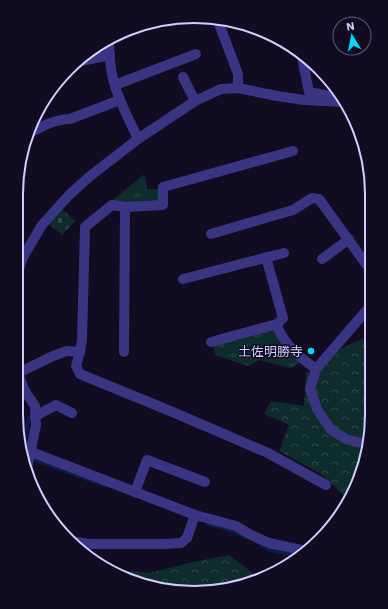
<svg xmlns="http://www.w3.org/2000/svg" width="388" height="609" font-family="'Work Sans','Noto Sans JP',sans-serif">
<defs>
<pattern id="grass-tufts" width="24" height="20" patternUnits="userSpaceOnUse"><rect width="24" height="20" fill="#0f2c2c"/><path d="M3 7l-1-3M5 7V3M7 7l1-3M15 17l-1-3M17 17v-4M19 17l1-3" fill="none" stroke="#31494c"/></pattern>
<pattern id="forest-crowns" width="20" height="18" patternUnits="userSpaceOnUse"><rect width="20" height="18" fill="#0f2c2c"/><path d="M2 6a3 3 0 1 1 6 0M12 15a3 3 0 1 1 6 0" fill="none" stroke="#31494c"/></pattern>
<pattern id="cemetery-stones" width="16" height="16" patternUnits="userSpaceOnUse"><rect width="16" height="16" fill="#0f2c2c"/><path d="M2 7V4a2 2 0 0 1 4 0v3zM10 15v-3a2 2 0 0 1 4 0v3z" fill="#31494c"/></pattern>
</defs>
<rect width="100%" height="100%" fill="#110c22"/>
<g fill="url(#grass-tufts)">
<polygon points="143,175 145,176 147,189 161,189 160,203 126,204 112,201"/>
<polygon points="275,327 302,362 290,368 259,360 248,366 215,355 213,344"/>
</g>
<g fill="url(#forest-crowns)">
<polygon points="371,335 371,438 358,483 349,500 321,474 279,451 289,425 264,414 271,401 304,406 306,372 315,374 342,348"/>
<polygon points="229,555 259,578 240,587 183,593 137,583 109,569 149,573 193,562"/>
</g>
<polygon fill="url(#cemetery-stones)" points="62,209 75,221 62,235 48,223"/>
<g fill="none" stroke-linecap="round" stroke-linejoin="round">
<g stroke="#091e44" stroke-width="3.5">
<polyline points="25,438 29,418"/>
<polyline points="34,460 106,486"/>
<polyline points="208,524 226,529 245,537"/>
<polyline points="258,543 270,550 299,557"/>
</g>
<g stroke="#3a3583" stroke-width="10">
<polyline points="208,20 209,20"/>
<polyline points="218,21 238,74 238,88"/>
<path d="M109 38C109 52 110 66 113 79 118 100 129 119 138 139"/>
<polyline points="301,52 309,92 335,97"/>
<polyline points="81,61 110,55"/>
<polyline points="183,77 195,101"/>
<polyline points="115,85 196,54"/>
<path d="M28 134C41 127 55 119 70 119L120 100"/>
<polyline points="125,207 163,205 163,187 293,151"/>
<polyline points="211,234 293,210 312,198 319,199 371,271"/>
<polyline points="322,259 349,239"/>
<polyline points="17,275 23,257 42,225 69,195 89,177 138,139 195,101 221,89 238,88 277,96 304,100 343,102"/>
<polyline points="183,279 284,253"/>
<polyline points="17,294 19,310 17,352 18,373 25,391 35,406 36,425 26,473"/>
<path d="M277 324C281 342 302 359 316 369"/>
<polyline points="211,342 277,324 283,318 266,257"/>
<polyline points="80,352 76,366 80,374 175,413 268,453 326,485"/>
<polyline points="18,373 53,356 67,351 80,352 82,340 85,227 112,205 125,207 124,352"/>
<polyline points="35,416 56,405 72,413"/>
<polyline points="368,445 346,439 331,430 317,409 310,389 316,369 365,312 371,308"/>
<polyline points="21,448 195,515 236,526 251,535 269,543 306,551"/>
<polyline points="135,492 147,460 205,482"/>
<polyline points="72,541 88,544 165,544 181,543 187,538 195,515"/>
</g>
</g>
<circle fill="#00daf8" stroke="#110c22" stroke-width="1.5" cx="311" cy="351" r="4"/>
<g text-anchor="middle" stroke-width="3" stroke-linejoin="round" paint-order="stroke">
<g font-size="13" fill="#d4cdff" stroke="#110c22" text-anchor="end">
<text x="303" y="356">土佐明勝寺</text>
</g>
</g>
<path d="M0 0H388V609H0ZM194 23H194A171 171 0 0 1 365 194V415A171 171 0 0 1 194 586H194A171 171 0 0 1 23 415V194A171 171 0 0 1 194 23Z" fill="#110c22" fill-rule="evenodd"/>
<path fill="none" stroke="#d4cdff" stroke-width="2" d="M194 23H194A171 171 0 0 1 365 194V415A171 171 0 0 1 194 586H194A171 171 0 0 1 23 415V194A171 171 0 0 1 194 23Z"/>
<g transform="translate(352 36) rotate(350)"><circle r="19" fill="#110c22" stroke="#5f597a"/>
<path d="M0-3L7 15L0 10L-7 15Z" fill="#00daf8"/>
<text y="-6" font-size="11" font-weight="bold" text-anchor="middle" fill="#d4cdff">N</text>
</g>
</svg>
